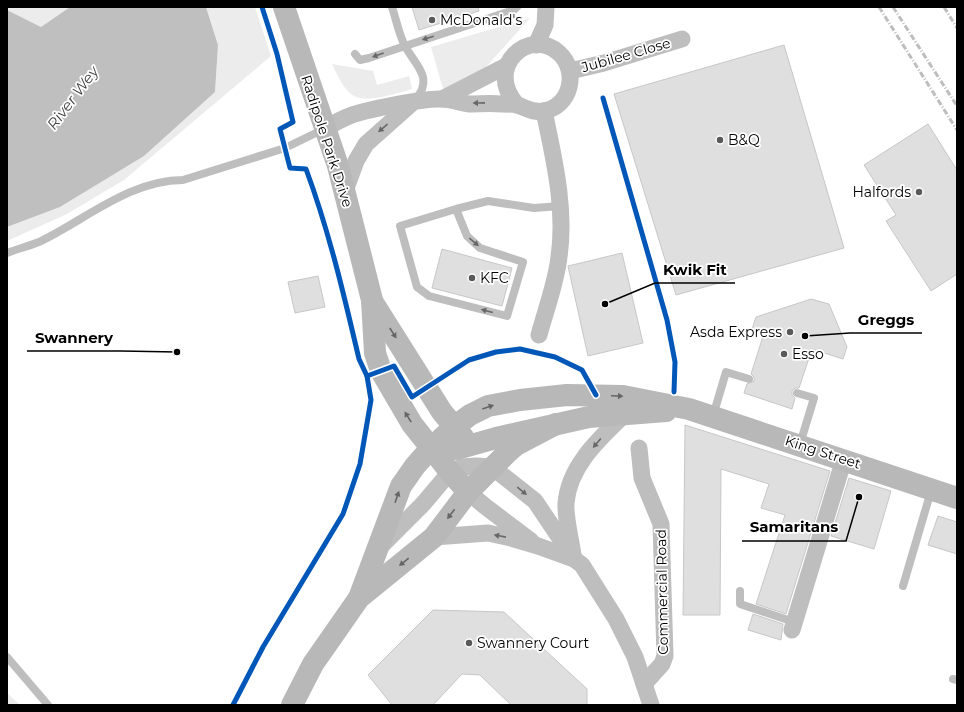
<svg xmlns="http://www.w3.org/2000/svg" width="964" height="712" font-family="Montserrat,sans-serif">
<rect width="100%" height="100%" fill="#fff"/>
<g fill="#ececec">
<polygon points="7,7 70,7 41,27 7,10"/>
<polygon points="206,7 255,7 271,56 124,180 67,214 7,241 7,227 60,207 144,156 215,92 218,45"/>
<polygon points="530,18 478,76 461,84 443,89 431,47"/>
<path d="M332 64 373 71 377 85 409 76 412 89C397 93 362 106 350 93 342 86 337 74 332 64Z"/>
<polygon points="7,693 20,705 7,705"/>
</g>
<polygon fill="#bfbfbf" points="70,7 206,7 218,45 215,92 144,156 60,207 7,227 7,10 41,27"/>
<g fill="#dfdfdf" stroke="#c7c7c7">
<polygon points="412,7 478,7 479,11 419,30"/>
<polygon points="784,45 844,248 676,295 614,94"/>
<polygon points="928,124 957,170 957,274 931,291 886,221 896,215 864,165"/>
<polygon points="442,249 512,268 502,306 432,288"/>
<polygon points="622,253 643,343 588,356 568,266"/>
<polygon points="318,276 325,307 295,313 288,282"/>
<polygon points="811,299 829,304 847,347 843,359 812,349 799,388 795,388 792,391 792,395 795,398 792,409 744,393 747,384 754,381 754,377 751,374 764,333 752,329 756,317"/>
<polygon points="685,425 830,471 786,614 756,604 785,515 761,508 769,484 721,469 720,615 683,615"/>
<polygon points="849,478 891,491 874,549 831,536"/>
<polygon points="938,516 957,522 957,554 928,545"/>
<polygon points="433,610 504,612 587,689 587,705 511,705 480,675 462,674 433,705 392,705 368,675"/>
<polygon points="753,614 783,624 781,640 748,630"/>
</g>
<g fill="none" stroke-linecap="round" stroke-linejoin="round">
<g stroke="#bebebe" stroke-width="8">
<path d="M392 7C396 19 399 35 405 46 415 65 435 78 415 100"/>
<polyline points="355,54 360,60 369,58 514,10 517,7"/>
<polyline points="456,209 467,236 480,248 523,262 507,316 429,296 417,287 400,226 456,209 488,201 534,208 560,206"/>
<path d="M7 253C17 249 29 246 39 242 85 220 130 180 183 180L285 148 324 129"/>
<polyline points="797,393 814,398 800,444"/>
<polyline points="713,416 726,372 749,379"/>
<polyline points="903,586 931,491"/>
<polyline points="740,591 740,604 794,622"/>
<polyline points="7,657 48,705"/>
<polyline points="953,679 957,680"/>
</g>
<g stroke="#bebebe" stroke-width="17">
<polyline points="536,45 545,25 546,7"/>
<polyline points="570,71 604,63 682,39"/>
<polyline points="442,99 506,66"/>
<path d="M325 128C332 125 339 120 347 117 363 110 424 98 442 99 451 99 460 103 469 104 480 104 491 103 502 104 507 104 513 104 517 105 527 108 532 113 543 111 571 107 579 71 559 53 530 26 483 67 517 105"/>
<polyline points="345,191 356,161 366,144 411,104"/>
<path d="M539 335C546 309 556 283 559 257 566 208 554 159 544 111"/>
<polyline points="639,448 642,478 661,524 665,656 662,664 644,684"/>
<polyline points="468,492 486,507 531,541"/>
<polyline points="434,537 488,533 511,538 538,546 574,559 582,565 616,619 635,657 651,705"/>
<polyline points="380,547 423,504 450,472 462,467 476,466 492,467 535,501 574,559"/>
<path d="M573 555C571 540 565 518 566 503 569 466 599 439 624 415"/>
<polyline points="792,630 844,459"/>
</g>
<g stroke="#b8b8b8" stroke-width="22">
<polyline points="284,7 338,166 372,300 375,353 381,371 412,424 450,472 468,492"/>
<polyline points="372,301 442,412 463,437"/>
<polyline points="431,448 457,449 496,438 589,417 666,411"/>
<polyline points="359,598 401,486 415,466 431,448 454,427 470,415 488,406 520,400 567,395 623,396 689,409 957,498"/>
<polyline points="292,705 313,664 359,598 434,537 468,492 508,452 516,445 556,424"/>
</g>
<g stroke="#bebebe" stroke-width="3" stroke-dasharray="6 2 1 2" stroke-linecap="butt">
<polyline points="879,7 957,130"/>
<polyline points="893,7 957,106"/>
<polyline points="944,7 957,28"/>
</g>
<g stroke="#fff" stroke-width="8">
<g id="cycleway">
<polyline points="603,98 667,320 675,362 674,392"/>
<polyline points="367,376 394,366 412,397 469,360 496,352 520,349 555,357 582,370 596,395"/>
<path d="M233 705 263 647 343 514 360 464 371 400 367 376 359 359C344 295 329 231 306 169L290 168 280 129 293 122 277 54 262 7"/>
</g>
</g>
<use href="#cycleway" stroke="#0057b8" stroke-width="5"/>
</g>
<defs><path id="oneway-solid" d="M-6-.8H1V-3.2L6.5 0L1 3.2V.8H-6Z"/></defs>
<g fill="#686868">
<use href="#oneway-solid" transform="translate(428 38) rotate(162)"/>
<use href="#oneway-solid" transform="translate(378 55) rotate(160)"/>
<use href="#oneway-solid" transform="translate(479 103) rotate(179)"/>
<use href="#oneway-solid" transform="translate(383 128) rotate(139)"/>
<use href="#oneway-solid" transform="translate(474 242) rotate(40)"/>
<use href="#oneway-solid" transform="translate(487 311) rotate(-165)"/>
<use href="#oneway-solid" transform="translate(597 443) rotate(130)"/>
<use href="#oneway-solid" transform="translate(522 491) rotate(39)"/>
<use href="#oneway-solid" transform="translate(500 536) rotate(-169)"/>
</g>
<g fill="#656565">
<use href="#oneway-solid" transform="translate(393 333) rotate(57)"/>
<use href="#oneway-solid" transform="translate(617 396) rotate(3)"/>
<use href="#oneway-solid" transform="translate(488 407) rotate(-19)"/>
<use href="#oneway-solid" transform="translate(408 417) rotate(-122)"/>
<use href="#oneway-solid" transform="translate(397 497) rotate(-71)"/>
<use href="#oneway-solid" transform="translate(451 514) rotate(127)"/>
<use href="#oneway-solid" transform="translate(404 562) rotate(141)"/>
</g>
<g fill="#595959" stroke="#fff" stroke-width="1.5">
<circle cx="432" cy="20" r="4"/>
<circle cx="720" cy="140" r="4"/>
<circle cx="919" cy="192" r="4"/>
<circle cx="472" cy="278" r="4"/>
<circle cx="790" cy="332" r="4"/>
<circle cx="784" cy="354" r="4"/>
<circle cx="469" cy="643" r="4"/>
</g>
<g text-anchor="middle" stroke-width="3.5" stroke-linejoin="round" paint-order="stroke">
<g font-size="14" fill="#000" stroke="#fff" text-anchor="start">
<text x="440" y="25">McDonald's</text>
<text x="728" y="145">B&amp;Q</text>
<text x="911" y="197" text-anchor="end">Halfords</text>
<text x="480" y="283">KFC</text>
<text x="782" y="337" text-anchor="end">Asda Express</text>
<text x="792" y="359">Esso</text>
<text x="477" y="648">Swannery Court</text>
</g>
<g font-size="14" fill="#000" stroke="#fff">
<text transform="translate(626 55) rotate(-16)" y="5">Jubilee Close</text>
<text transform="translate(327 141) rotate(72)" y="5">Radipole Park Drive</text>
<text transform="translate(823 452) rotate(18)" y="5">King Street</text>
<text transform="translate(662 592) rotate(-91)" y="5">Commercial Road</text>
</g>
<g font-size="15" font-style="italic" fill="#444" stroke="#fff">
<text transform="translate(73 98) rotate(-53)" y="5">River Wey</text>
</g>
</g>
<path fill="none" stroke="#000" stroke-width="1.5" d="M605 304L655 283H735M805 336L850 333H922M177 352L121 351H27M859 497L846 541H742"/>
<g fill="#000" stroke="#fff" stroke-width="1.5">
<circle cx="605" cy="304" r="4"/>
<circle cx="805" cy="336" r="4"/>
<circle cx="177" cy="352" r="4"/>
<circle cx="859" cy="497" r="4"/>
</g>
<g font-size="15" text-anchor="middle" font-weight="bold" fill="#000" stroke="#fff" stroke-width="3.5" stroke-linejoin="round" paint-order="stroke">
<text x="695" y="275">Kwik Fit</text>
<text x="886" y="325">Greggs</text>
<text x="74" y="343">Swannery</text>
<text x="794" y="532">Samaritans</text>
</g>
<rect width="964" height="712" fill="none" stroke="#000000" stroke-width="16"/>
</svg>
